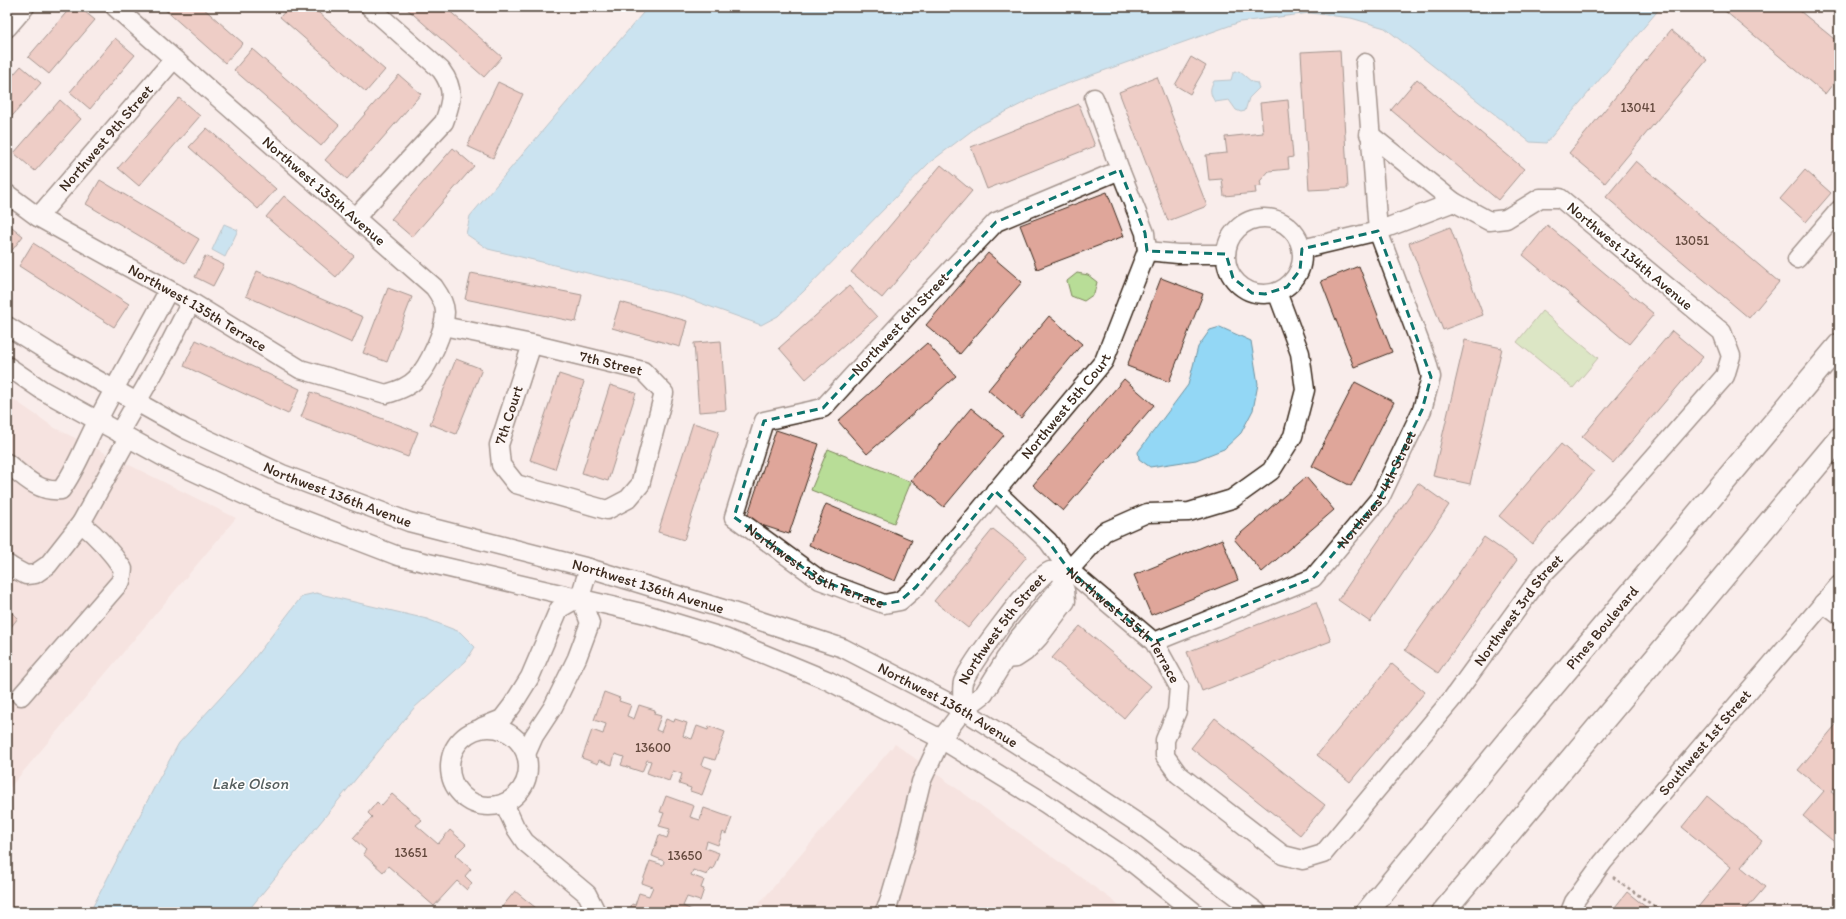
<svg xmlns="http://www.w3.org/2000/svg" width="1846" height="919" font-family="Itim,sans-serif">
<rect width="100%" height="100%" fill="#f9edeb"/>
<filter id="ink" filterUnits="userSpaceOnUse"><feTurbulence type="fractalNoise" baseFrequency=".025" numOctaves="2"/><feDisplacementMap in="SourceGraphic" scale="8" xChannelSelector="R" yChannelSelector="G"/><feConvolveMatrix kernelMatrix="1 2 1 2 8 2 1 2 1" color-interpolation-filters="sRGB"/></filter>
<g filter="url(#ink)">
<g fill="#f1d8d3">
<polygon points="7,395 55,428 236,518 7,791"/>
<polygon points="895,744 1129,912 752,912"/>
</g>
<g fill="#b8dd97" stroke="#7a845a">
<polygon points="1077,273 1088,275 1097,282 1094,294 1084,301 1071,296 1067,281"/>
<polygon points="1542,311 1598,358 1573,388 1517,342"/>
<polygon points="828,449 911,482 894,523 811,490"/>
</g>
<g fill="#93d7f5" stroke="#70929f">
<polygon points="648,7 1661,7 1546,143 1530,142 1385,28 1351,18 1310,13 1240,22 1047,91 978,126 929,163 804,291 778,316 761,325 678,295 488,249 466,234 470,216"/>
<path d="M1239 71 1252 82 1257 83 1259 88 1249 98 1245 111 1241 112 1236 110 1229 100 1215 102C1210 94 1209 89 1214 81L1231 80 1233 73Z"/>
<polygon points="224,224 238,230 225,257 212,250"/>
<polygon points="1220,327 1251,341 1258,384 1253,410 1241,433 1224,449 1196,460 1150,467 1139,459 1138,452 1188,385 1198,347 1210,330"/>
<polygon points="316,593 427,619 460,632 475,647 466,661 414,708 247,912 90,912 155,786 179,743 243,673 302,596"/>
</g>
<g fill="#dfa69a" stroke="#3b2a1e">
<polygon points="71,7 79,7 95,20 49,74 28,57"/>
<polygon points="162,7 202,7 243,43 225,63"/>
<polygon points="289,7 312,7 385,70 366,92 280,17"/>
<polygon points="405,7 445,7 502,57 484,77"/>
<polygon points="1720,7 1795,7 1839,43 1839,76 1825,94"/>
<polygon points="1671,30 1707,60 1605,183 1569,153"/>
<polygon points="115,38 135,55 90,109 70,92"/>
<polygon points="252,49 339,125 321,146 234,70"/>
<polygon points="1340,50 1348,188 1309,190 1301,52"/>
<polygon points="1191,57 1206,66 1190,94 1175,85"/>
<polygon points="21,66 41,83 7,122 7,82"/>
<polygon points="399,75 421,94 347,179 325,160"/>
<polygon points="1157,77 1207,206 1168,221 1119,92"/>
<polygon points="1417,79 1524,169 1498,200 1391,110"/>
<polygon points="498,82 523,94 493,158 467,146"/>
<polygon points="179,98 200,116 139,186 118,168"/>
<polygon points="60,100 81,119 35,171 14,153"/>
<polygon points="1288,100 1293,157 1288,158 1289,169 1269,171 1260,181 1261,186 1255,187 1256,193 1224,196 1222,179 1209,180 1206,155 1227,153 1225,137 1263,133 1260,103"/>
<polygon points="1079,104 1095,146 987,189 971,147"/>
<polygon points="207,128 276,189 258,209 189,147"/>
<polygon points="453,148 474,166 412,237 391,219"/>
<polygon points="1636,161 1779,282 1749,318 1606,197"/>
<polygon points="941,165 972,191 882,298 851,272"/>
<polygon points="1805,170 1831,193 1806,222 1780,199"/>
<polygon points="100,180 199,239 185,263 86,204"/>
<polygon points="1107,192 1124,236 1037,269 1020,225"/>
<polygon points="284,196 354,256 336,277 266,217"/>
<polygon points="7,223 23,236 7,257"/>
<polygon points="1547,225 1654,314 1629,344 1523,255"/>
<polygon points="1450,227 1483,315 1443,330 1409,243"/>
<polygon points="33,243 129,304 114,327 19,266"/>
<polygon points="988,253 1022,282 960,354 926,325"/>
<polygon points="205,256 224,265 213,286 195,277"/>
<polygon points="1359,266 1392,352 1354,367 1321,281"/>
<polygon points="257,271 363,317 352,343 246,296"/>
<polygon points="471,273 582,295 576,322 465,299"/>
<polygon points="1161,278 1203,294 1169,382 1127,366"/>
<polygon points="849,286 877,317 806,379 779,348"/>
<polygon points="388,288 412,297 387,362 363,353"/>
<polygon points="620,302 687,321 680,347 612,328"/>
<polygon points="1049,316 1082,344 1021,418 988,390"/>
<polygon points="1672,331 1703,357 1613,463 1582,437"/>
<polygon points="196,340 300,389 288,414 184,366"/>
<polygon points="1465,340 1502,348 1470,484 1433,476"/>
<polygon points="721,341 726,410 699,412 694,343"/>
<polygon points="927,343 956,376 867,454 838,421"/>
<polygon points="456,359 482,369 456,434 430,424"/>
<polygon points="559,374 584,382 555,469 530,460"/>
<polygon points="1124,379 1154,405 1063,511 1033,485"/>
<polygon points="1355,382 1394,402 1351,486 1312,466"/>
<polygon points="610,385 636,393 608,481 582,473"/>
<polygon points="311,392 418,432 408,457 301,417"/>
<polygon points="971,408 1004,435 944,507 911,480"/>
<polygon points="693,423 719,431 684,540 658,532"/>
<polygon points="776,430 819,444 789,534 746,520"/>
<polygon points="1561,444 1594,472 1532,544 1499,516"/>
<polygon points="1306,477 1334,510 1262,572 1234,539"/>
<polygon points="1418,483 1449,505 1370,622 1338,600"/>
<polygon points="826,504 912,540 895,581 809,545"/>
<polygon points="993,529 1027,556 968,628 934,601"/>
<polygon points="1484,537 1517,560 1438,673 1405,650"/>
<polygon points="1222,539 1238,580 1151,615 1134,575"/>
<polygon points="1316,602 1331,641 1202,691 1187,652"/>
<polygon points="7,609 18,618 7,632"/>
<polygon points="1080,626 1151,686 1124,718 1052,658"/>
<polygon points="1392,664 1425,692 1350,782 1317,755"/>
<polygon points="604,692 620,698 619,701 631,705 627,716 634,719 639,705 655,710 654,714 661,716 656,730 661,732 666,719 674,722 675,719 687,723 683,736 692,739 697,726 708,730 709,726 725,732 715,760 704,757 701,765 712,769 702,795 690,791 691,788 679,784 682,774 673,771 669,781 647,773 651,761 647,760 642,772 621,765 624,757 615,754 612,765 599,760 598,764 582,758 592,730 603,734 606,724 594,720"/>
<polygon points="1215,718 1325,805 1300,835 1191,748"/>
<polygon points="1839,721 1839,783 1831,792 1839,798 1839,846 1803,816 1824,791 1798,770"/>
<polygon points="392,794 422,820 416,825 438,844 450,830 466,844 455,855 471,869 465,876 472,883 467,890 457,881 434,906 388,866 383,872 363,854 366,850 353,838 372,817 368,813 377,802 381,806"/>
<polygon points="666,796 694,806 690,817 700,820 704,808 732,818 726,834 723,832 718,845 707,841 705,848 719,853 713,869 710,868 707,875 693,870 691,875 704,880 701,888 704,889 700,901 687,897 683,906 696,912 629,912 632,904 635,905 639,893 649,896 653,887 642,883 650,861 663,865 664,861 652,856 659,835 667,838 670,829 659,826 664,813 660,812"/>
<polygon points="1707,796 1762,841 1741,867 1765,887 1744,912 1694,912 1731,867 1682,827"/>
<polygon points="515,891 541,912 498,912"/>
<polygon points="1627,892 1652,912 1611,912"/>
</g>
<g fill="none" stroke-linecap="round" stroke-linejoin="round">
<g stroke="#3b2a1e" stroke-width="21">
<g id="minor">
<polyline points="7,28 25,7"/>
<polyline points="1094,98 1120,170 1145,233 1147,251"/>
<polyline points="1369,134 1454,202"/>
<path id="s1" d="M1120 170 996 222 910 313 823 408 764 421 734 517 820 580 884 604 900 601 916 587 1104 361 1147 251 1178 254H1226"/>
<path id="s2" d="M7 194 38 217 191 302 300 369 386 394C397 391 409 387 416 379 429 366 445 330 445 312 445 303 439 294 434 287L115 7"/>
<path id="s3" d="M38 217 174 59"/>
<path d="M355 218 444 122C452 101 455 89 441 70L370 7"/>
<circle cx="1264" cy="256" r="38"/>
<polyline points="1797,259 1839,210"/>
<path id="s4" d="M7 326 60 359 185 429 282 474 409 522 589 568 733 612 843 648 963 710 1064 774 1148 830 1257 912"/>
<path id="s5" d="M443 326 532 344 643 371 664 393 640 485 628 499 607 510 516 484 501 465 499 445 532 344"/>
<polyline points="7,366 42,390 169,460 268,506 398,556 646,614 725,638 829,681 941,739 1045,803 1128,859 1194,912"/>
<polyline points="119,433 165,353 191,302"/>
<path d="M7 463C23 476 39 493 61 490 77 468 85 444 98 420 120 376 146 334 168 291"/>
<path id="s6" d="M995 491 1048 541 1069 570 1154 642 1179 687 1177 711 1165 740V756L1178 774 1283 855 1303 860 1323 854 1452 699 1542 575 1618 498 1725 376 1731 356 1722 332 1560 198H1540L1506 219 1489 221 1454 202 1378 231 1302 249"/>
<polyline points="7,564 13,568 26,575 35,574 48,565 81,523 128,438"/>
<polyline points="1823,603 1839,615"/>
<path id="s7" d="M1154 642 1313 578 1380 498 1422 410 1431 377 1427 362 1378 231 1365 63"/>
<polyline points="1005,659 1016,658 1025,652 1039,637 1066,601 1065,590 1061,586"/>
<path d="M21 696 121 581 123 569C111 551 98 537 81 523"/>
<path id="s8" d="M963 710C963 702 961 690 963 682 970 664 1034 577 1050 571 1056 570 1063 571 1069 570"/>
<polyline points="482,727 502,719 512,706 530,677 559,609 580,597"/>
<circle cx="489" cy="767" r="39"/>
<polyline points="526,754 534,736 553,707 577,658 590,623 580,597 589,568"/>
<polyline points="504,803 515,827 525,842 587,894 596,912"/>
<polyline points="884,912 888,905 906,844 921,782 941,739 963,710 984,694 1017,640 1061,586 1069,570 1104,532 1147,513 1189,512 1232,499 1271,471 1293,436 1305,390 1300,353 1277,292"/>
<path id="s9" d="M1570 912 1574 902 1603 862 1839 585"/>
</g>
</g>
<g stroke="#3b2a1e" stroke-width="25">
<g id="highway">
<path id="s10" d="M1367 912 1523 722 1839 345"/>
<polyline points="1443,912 1839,439"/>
</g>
</g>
<polyline stroke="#3b2a1e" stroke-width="2.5" stroke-dasharray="3 3" stroke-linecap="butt" points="1613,877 1658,909 1656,912"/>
<use href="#minor" stroke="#fff" stroke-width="18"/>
<use href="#highway" stroke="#fff" stroke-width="22"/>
</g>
</g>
<path d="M0 0H1846V919H0ZM1120 170 1145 233 1147 251 1226 254 1233 278 1252 293 1265 294 1287 287 1300 270 1302 249 1378 231 1431 377 1422 410 1380 498 1313 578 1154 642 1069 570 1048 541 995 491 916 587 900 601 884 604 820 580 734 517 764 421 823 408 996 222Z" fill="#f9edeb" fill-opacity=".55" fill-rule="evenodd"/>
<path fill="none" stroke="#0f766e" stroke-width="3" stroke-dasharray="8 5" stroke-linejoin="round" d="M1120 170 1145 233 1147 251 1226 254 1233 278 1252 293 1265 294 1287 287 1300 270 1302 249 1378 231 1431 377 1422 410 1380 498 1313 578 1154 642 1069 570 1048 541 995 491 916 587 900 601 884 604 820 580 734 517 764 421 823 408 996 222Z"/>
<g text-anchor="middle" stroke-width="3.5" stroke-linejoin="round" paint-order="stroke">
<g font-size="13" fill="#64493d">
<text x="1638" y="112">13041</text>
<text x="1692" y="245">13051</text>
<text x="653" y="752">13600</text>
<text x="411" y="857">13651</text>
<text x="685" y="860">13650</text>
</g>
<g font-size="15" fill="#3b2a1e" stroke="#fff">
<text dy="5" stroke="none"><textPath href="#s3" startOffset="104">Northwest 9th Street</textPath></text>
<text transform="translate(324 191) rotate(41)" y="5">Northwest 135th Avenue</text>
<text transform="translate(1630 256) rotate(40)" y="5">Northwest 134th Avenue</text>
<text dy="5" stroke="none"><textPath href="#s2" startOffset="222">Northwest 135th Terrace</textPath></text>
<text transform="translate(900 324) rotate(-47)" y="5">Northwest 6th Street</text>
<text dy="5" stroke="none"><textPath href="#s5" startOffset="172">7th Street</textPath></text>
<text dy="5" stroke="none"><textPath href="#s1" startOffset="997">Northwest 5th Court</textPath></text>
<text dy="5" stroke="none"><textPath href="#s5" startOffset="543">7th Court</textPath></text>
<text dy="5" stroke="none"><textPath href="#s7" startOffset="281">Northwest 4th Street</textPath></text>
<text dy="5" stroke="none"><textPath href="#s4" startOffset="372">Northwest 136th Avenue</textPath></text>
<text dy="5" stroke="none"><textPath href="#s1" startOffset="645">Northwest 135th Terrace</textPath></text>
<text dy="5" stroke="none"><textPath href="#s4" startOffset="696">Northwest 136th Avenue</textPath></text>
<text dy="5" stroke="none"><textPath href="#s6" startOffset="852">Northwest 3rd Street</textPath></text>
<text dy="5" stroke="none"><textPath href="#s6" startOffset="187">Northwest 135th Terrace</textPath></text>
<text dy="5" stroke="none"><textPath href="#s10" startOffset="369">Pines Boulevard</textPath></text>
<text dy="5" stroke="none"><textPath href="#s8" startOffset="94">Northwest 5th Street</textPath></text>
<text dy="5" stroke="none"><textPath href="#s4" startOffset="1020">Northwest 136th Avenue</textPath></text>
<text dy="5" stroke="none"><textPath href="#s9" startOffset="217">Southwest 1st Street</textPath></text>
</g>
<g font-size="16" font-style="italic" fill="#555e5e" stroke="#fff">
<text x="250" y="789">Lake Olson</text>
</g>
</g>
<rect width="1846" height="919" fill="none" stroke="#fff" stroke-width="24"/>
<rect x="12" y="12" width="1822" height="895" fill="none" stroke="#3b2a1e" stroke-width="1.5" filter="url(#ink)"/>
</svg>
